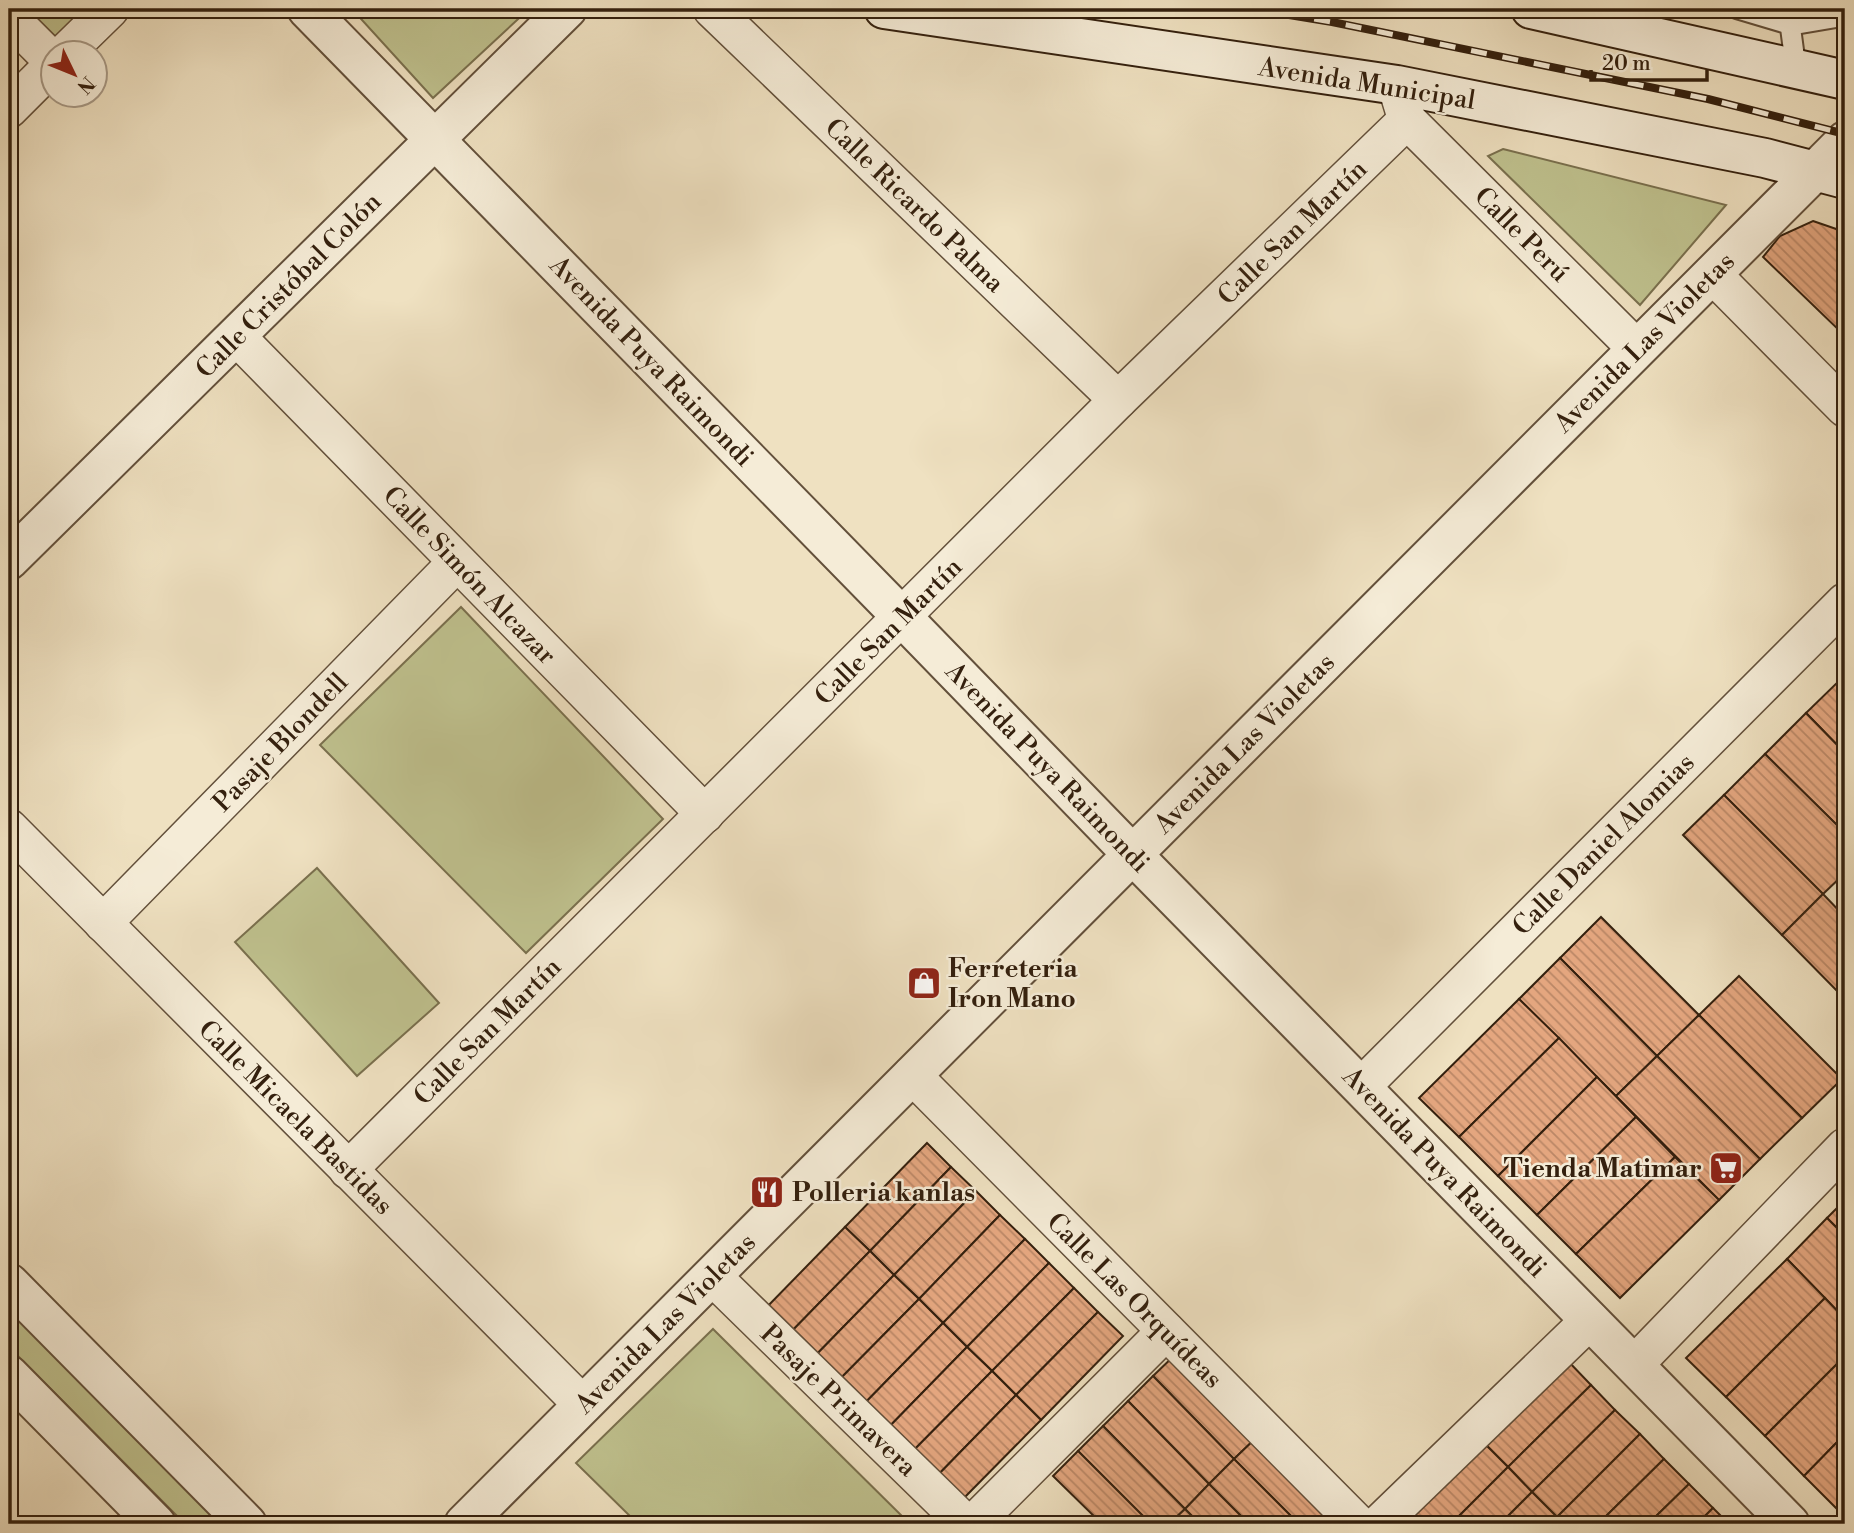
<svg xmlns="http://www.w3.org/2000/svg" width="1854" height="1533" font-family="'Libre Bodoni',serif">
<defs>
<pattern id="building-back-hatch" width="6" height="6" patternUnits="userSpaceOnUse" patternTransform="scale(1.75)"><rect width="6" height="6" fill="#e4a67f"/><path d="M-1 5l2 2M0 0l6 6M5-1l2 2" fill="none" stroke="#ba8766"/></pattern>
</defs>
<rect width="100%" height="100%" fill="#efe1c1"/>
<filter id="stains"><feTurbulence type="fractalNoise" baseFrequency=".00286" numOctaves="4"/><feColorMatrix values="0 0 0 0 .2 0 0 0 0 .09 0 0 0 0 .02 0 0 0 .5 -.17"/></filter>
<radialGradient id="worn" r=".72"><stop offset=".6" stop-color="#630" stop-opacity="0"/><stop offset="1" stop-color="#630" stop-opacity=".3"/></radialGradient>
<g fill="#bfc18e" stroke="#7a704e" stroke-width="2">
<polygon points="23,9 83,9 53,39"/>
<polygon points="352,9 529,9 433,98"/>
<polygon points="1503,149 1726,205 1640,305 1488,156"/>
<polygon points="461,607 663,819 526,953 320,745"/>
<polygon points="317,868 439,1003 357,1076 235,942"/>
<polygon points="9,1307 220,1524 185,1524 9,1347"/>
<polygon points="713,1329 910,1524 638,1524 576,1463"/>
</g>
<g fill="url(#building-back-hatch)" stroke="#34200e" stroke-width="2">
<polygon points="1813,221 1845,232 1845,336 1763,257 1780,236"/>
<polygon points="1845,675 1845,753 1806,713"/>
<polygon points="1806,713 1845,753 1845,833 1765,754"/>
<polygon points="1765,754 1845,833 1845,873 1823,894 1724,795"/>
<polygon points="1724,795 1823,894 1782,935 1683,835"/>
<polygon points="1823,894 1845,917 1845,999 1782,935"/>
<polygon points="1601,917 1699,1015 1657,1056 1560,958"/>
<polygon points="1560,958 1657,1056 1616,1096 1519,999"/>
<polygon points="1739,976 1842,1079 1802,1118 1699,1015"/>
<polygon points="1519,999 1559,1038 1459,1137 1419,1098"/>
<polygon points="1699,1015 1802,1118 1760,1159 1657,1056"/>
<polygon points="1559,1038 1597,1077 1498,1176 1459,1137"/>
<polygon points="1657,1056 1760,1159 1719,1200 1616,1096"/>
<polygon points="1597,1077 1636,1117 1537,1215 1498,1176"/>
<polygon points="1636,1117 1675,1157 1576,1254 1537,1215"/>
<polygon points="927,1143 951,1167 870,1251 845,1227"/>
<polygon points="1675,1157 1719,1200 1620,1298 1576,1254"/>
<polygon points="951,1167 976,1191 894,1275 870,1251"/>
<polygon points="976,1191 1000,1215 919,1299 894,1275"/>
<polygon points="1845,1200 1845,1236 1827,1218"/>
<polygon points="1000,1215 1025,1239 943,1323 919,1299"/>
<polygon points="1827,1218 1845,1236 1845,1319 1787,1259"/>
<polygon points="845,1227 870,1251 788,1335 763,1311"/>
<polygon points="1025,1239 1049,1263 967,1347 943,1323"/>
<polygon points="870,1251 894,1275 812,1359 788,1335"/>
<polygon points="1787,1259 1825,1298 1726,1397 1686,1358"/>
<polygon points="1049,1263 1074,1288 992,1371 967,1347"/>
<polygon points="894,1275 919,1299 836,1383 812,1359"/>
<polygon points="1074,1288 1098,1312 1016,1395 992,1371"/>
<polygon points="1825,1298 1845,1319 1845,1356 1765,1436 1726,1397"/>
<polygon points="919,1299 943,1323 861,1407 836,1383"/>
<polygon points="1098,1312 1123,1336 1041,1420 1016,1395"/>
<polygon points="943,1323 967,1347 885,1431 861,1407"/>
<polygon points="967,1347 992,1371 909,1455 885,1431"/>
<polygon points="1178,1352 1259,1435 1234,1459 1153,1376"/>
<polygon points="1845,1356 1845,1434 1804,1476 1765,1436"/>
<polygon points="1567,1360 1591,1385 1508,1467 1483,1442"/>
<polygon points="992,1371 1016,1395 934,1479 909,1455"/>
<polygon points="1153,1376 1234,1459 1209,1484 1128,1401"/>
<polygon points="1591,1385 1615,1410 1532,1492 1508,1467"/>
<polygon points="1016,1395 1041,1420 959,1503 934,1479"/>
<polygon points="1128,1401 1209,1484 1185,1509 1103,1426"/>
<polygon points="1615,1410 1640,1434 1557,1517 1532,1492"/>
<polygon points="1103,1426 1185,1509 1169,1524 1151,1524 1078,1451"/>
<polygon points="1640,1434 1664,1459 1598,1524 1564,1524 1557,1517"/>
<polygon points="1845,1434 1845,1513 1843,1515 1804,1476"/>
<polygon points="1259,1435 1335,1524 1299,1524 1234,1459"/>
<polygon points="1483,1442 1508,1467 1451,1524 1401,1524"/>
<polygon points="1078,1451 1151,1524 1102,1524 1053,1476"/>
<polygon points="1234,1459 1299,1524 1249,1524 1209,1484"/>
<polygon points="1664,1459 1689,1484 1648,1524 1598,1524"/>
<polygon points="1508,1467 1532,1492 1500,1524 1451,1524"/>
<polygon points="1209,1484 1249,1524 1200,1524 1185,1509"/>
<polygon points="1689,1484 1713,1508 1697,1524 1648,1524"/>
<polygon points="1532,1492 1557,1517 1550,1524 1500,1524"/>
<polygon points="1713,1508 1729,1524 1697,1524"/>
<polygon points="1185,1509 1200,1524 1169,1524"/>
</g>
<g fill="none" stroke-linecap="round" stroke-linejoin="round">
<g stroke="#63503b" stroke-width="23">
<g id="service">
<polyline points="1738,9 1792,25 1845,16"/>
<polyline points="1788,9 1796,69"/>
</g>
</g>
<g stroke="#63503b" stroke-width="40">
<g id="minor">
<polyline points="712,9 1118,400"/>
<polyline points="9,17 52,60"/>
<polyline points="66,52 110,9"/>
<polyline points="1400,97 1407,120 1637,349"/>
<polyline points="9,109 52,66"/>
<polyline points="1712,274 1845,408"/>
<polyline points="236,336 705,814"/>
<polyline points="9,828 583,1405"/>
<polyline points="103,923 457,562"/>
<polyline points="912,1075 1358,1524"/>
<polyline points="1362,1086 1845,602"/>
<polyline points="348,1170 1118,400 1407,120"/>
<polyline points="712,1276 966,1524"/>
<polyline points="1634,1365 1845,1147"/>
<polyline points="973,1524 1166,1331"/>
<polyline points="1379,1524 1590,1320"/>
</g>
</g>
<g stroke="#63503b" stroke-width="42">
<g id="tertiary">
<polyline points="307,9 902,617 1133,855 1790,1524"/>
<polyline points="9,560 567,9"/>
<polyline points="9,1283 247,1524"/>
<polyline points="9,1375 156,1524"/>
<polyline points="464,1524 1845,141"/>
</g>
</g>
<g stroke="#34200e" stroke-width="42">
<g id="secondary">
<polyline points="884,9 1397,85 1765,158 1845,179"/>
<polyline points="1531,9 1845,80"/>
</g>
</g>
<use href="#service" stroke="#f5ecd7" stroke-width="19"/>
<use href="#minor" stroke="#f5ecd7" stroke-width="37"/>
<use href="#tertiary" stroke="#f5ecd7" stroke-width="38"/>
<use href="#secondary" stroke="#f5ecd7" stroke-width="38"/>
<g stroke="#34200e" stroke-width="8">
<polyline id="rail" points="1251,9 1332,22 1708,99 1845,134"/>
</g>
<use href="#rail" stroke="#f5ecd7" stroke-width="5" stroke-dasharray="16" stroke-linecap="butt"/>
</g>
<defs>
<g id="shop-square" transform="scale(1.75)"><rect x="-9" y="-9" width="18" height="18" rx="4" fill="#8f2418" stroke="#f5ecd7"/><path d="M-5-2.5h2.3a2.7 3.5 0 0 1 5.4 0H5L5.5 6h-11ZM-1.5-2.5h3a1.5 2.3 0 0 0-3 0Z" fill="#fff"/></g>
<g id="supermarket-square" transform="scale(1.75)"><rect x="-9" y="-9" width="18" height="18" rx="4" fill="#8f2418" stroke="#f5ecd7"/><path d="M-6-5.5h2.5l.6 2H6L4.5 2H-2.5L-4.4-4H-6ZM-1.5 3.2a1.3 1.3 0 1 0 .1 0ZM3 3.2a1.3 1.3 0 1 0 .1 0Z" fill="#fff"/></g>
<g id="restaurant-square" transform="scale(1.75)"><rect x="-9" y="-9" width="18" height="18" rx="4" fill="#8f2418" stroke="#f5ecd7"/><path d="M-5-6h1v4h1v-4h1v4h1v-4h1v5L-1.5 .5V6h-2V.5L-5-1ZM5-6V6H3V1.5H1.5Q1.5-4 5-6Z" fill="#fff"/></g>
</defs>
<g fill-rule="evenodd">
<use href="#shop-square" x="924" y="983"/>
<use href="#supermarket-square" x="1726" y="1168"/>
<use href="#restaurant-square" x="767" y="1192"/>
</g>
<g text-anchor="middle" stroke-width="5" stroke-linejoin="round" paint-order="stroke">
<g font-size="26" fill="#34200e" stroke="#f5ecd7">
<text transform="translate(1367 83) rotate(9)" y="9">Avenida Municipal</text>
<text transform="translate(915 205) rotate(44)" y="9">Calle Ricardo Palma</text>
<text transform="translate(1292 232) rotate(-44)" y="9">Calle San Martín</text>
<text transform="translate(1522 234) rotate(45)" y="9">Calle Perú</text>
<text transform="translate(288 285) rotate(-45)" y="9">Calle Cristóbal Colón</text>
<text transform="translate(1644 342) rotate(-45)" y="9">Avenida Las Violetas</text>
<text transform="translate(652 361) rotate(46)" y="9">Avenida Puya Raimondi</text>
<text transform="translate(470 575) rotate(46)" y="9">Calle Simón Alcazar</text>
<text transform="translate(888 631) rotate(-45)" y="9">Calle San Martín</text>
<text transform="translate(280 742) rotate(-46)" y="9">Pasaje Blondell</text>
<text transform="translate(1244 743) rotate(-45)" y="9">Avenida Las Violetas</text>
<text transform="translate(1048 767) rotate(46)" y="9">Avenida Puya Raimondi</text>
<text transform="translate(1603 844) rotate(-45)" y="9">Calle Daniel Alomias</text>
<text transform="translate(487 1031) rotate(-45)" y="9">Calle San Martín</text>
<text transform="translate(296 1117) rotate(45)" y="9">Calle Micaela Bastidas</text>
<text transform="translate(1445 1172) rotate(46)" y="9">Avenida Puya Raimondi</text>
<text transform="translate(1135 1300) rotate(45)" y="9">Calle Las Orquídeas</text>
<text transform="translate(665 1323) rotate(-45)" y="9">Avenida Las Violetas</text>
<text transform="translate(839 1400) rotate(44)" y="9">Pasaje Primavera</text>
</g>
<g font-size="26" font-weight="bold" fill="#34200e" stroke="#f5ecd7" text-anchor="start">
<text x="948" y="977">Ferreteria<tspan x="948" dy="30">Iron Mano</tspan></text>
<text x="1702" y="1177" text-anchor="end">Tienda Matimar</text>
<text x="792" y="1201">Polleria kanlas</text>
</g>
</g>
<rect width="1854" height="1533" fill="none" stroke="#efe1c1" stroke-width="35"/>
<rect x="10" y="10" width="1833" height="1512" fill="none" stroke="#34200e" stroke-width="3.5"/>
<rect x="18" y="18" width="1819" height="1498" fill="none" stroke="#34200e" stroke-width="2"/>
<g transform="translate(74 74) rotate(133)"><circle r="33" fill="#f5ecd7" stroke="#a89a87" stroke-width="2"/>
<path d="M0-5L12 26L0 18L-12 26Z" fill="#8f2418"/>
<text y="-10" font-size="19" font-weight="bold" text-anchor="middle" fill="#34200e">N</text>
</g>
<path d="M1591 70v10h116v-10" fill="none" stroke="#34200e" stroke-width="3.5"/>
<text x="1602" y="70" font-size="21" fill="#34200e" stroke="#f5ecd7" stroke-width="5" paint-order="stroke">20 m</text>
<rect width="100%" height="100%" filter="url(#stains)"/>
<rect width="100%" height="100%" fill="url(#worn)"/>
</svg>
